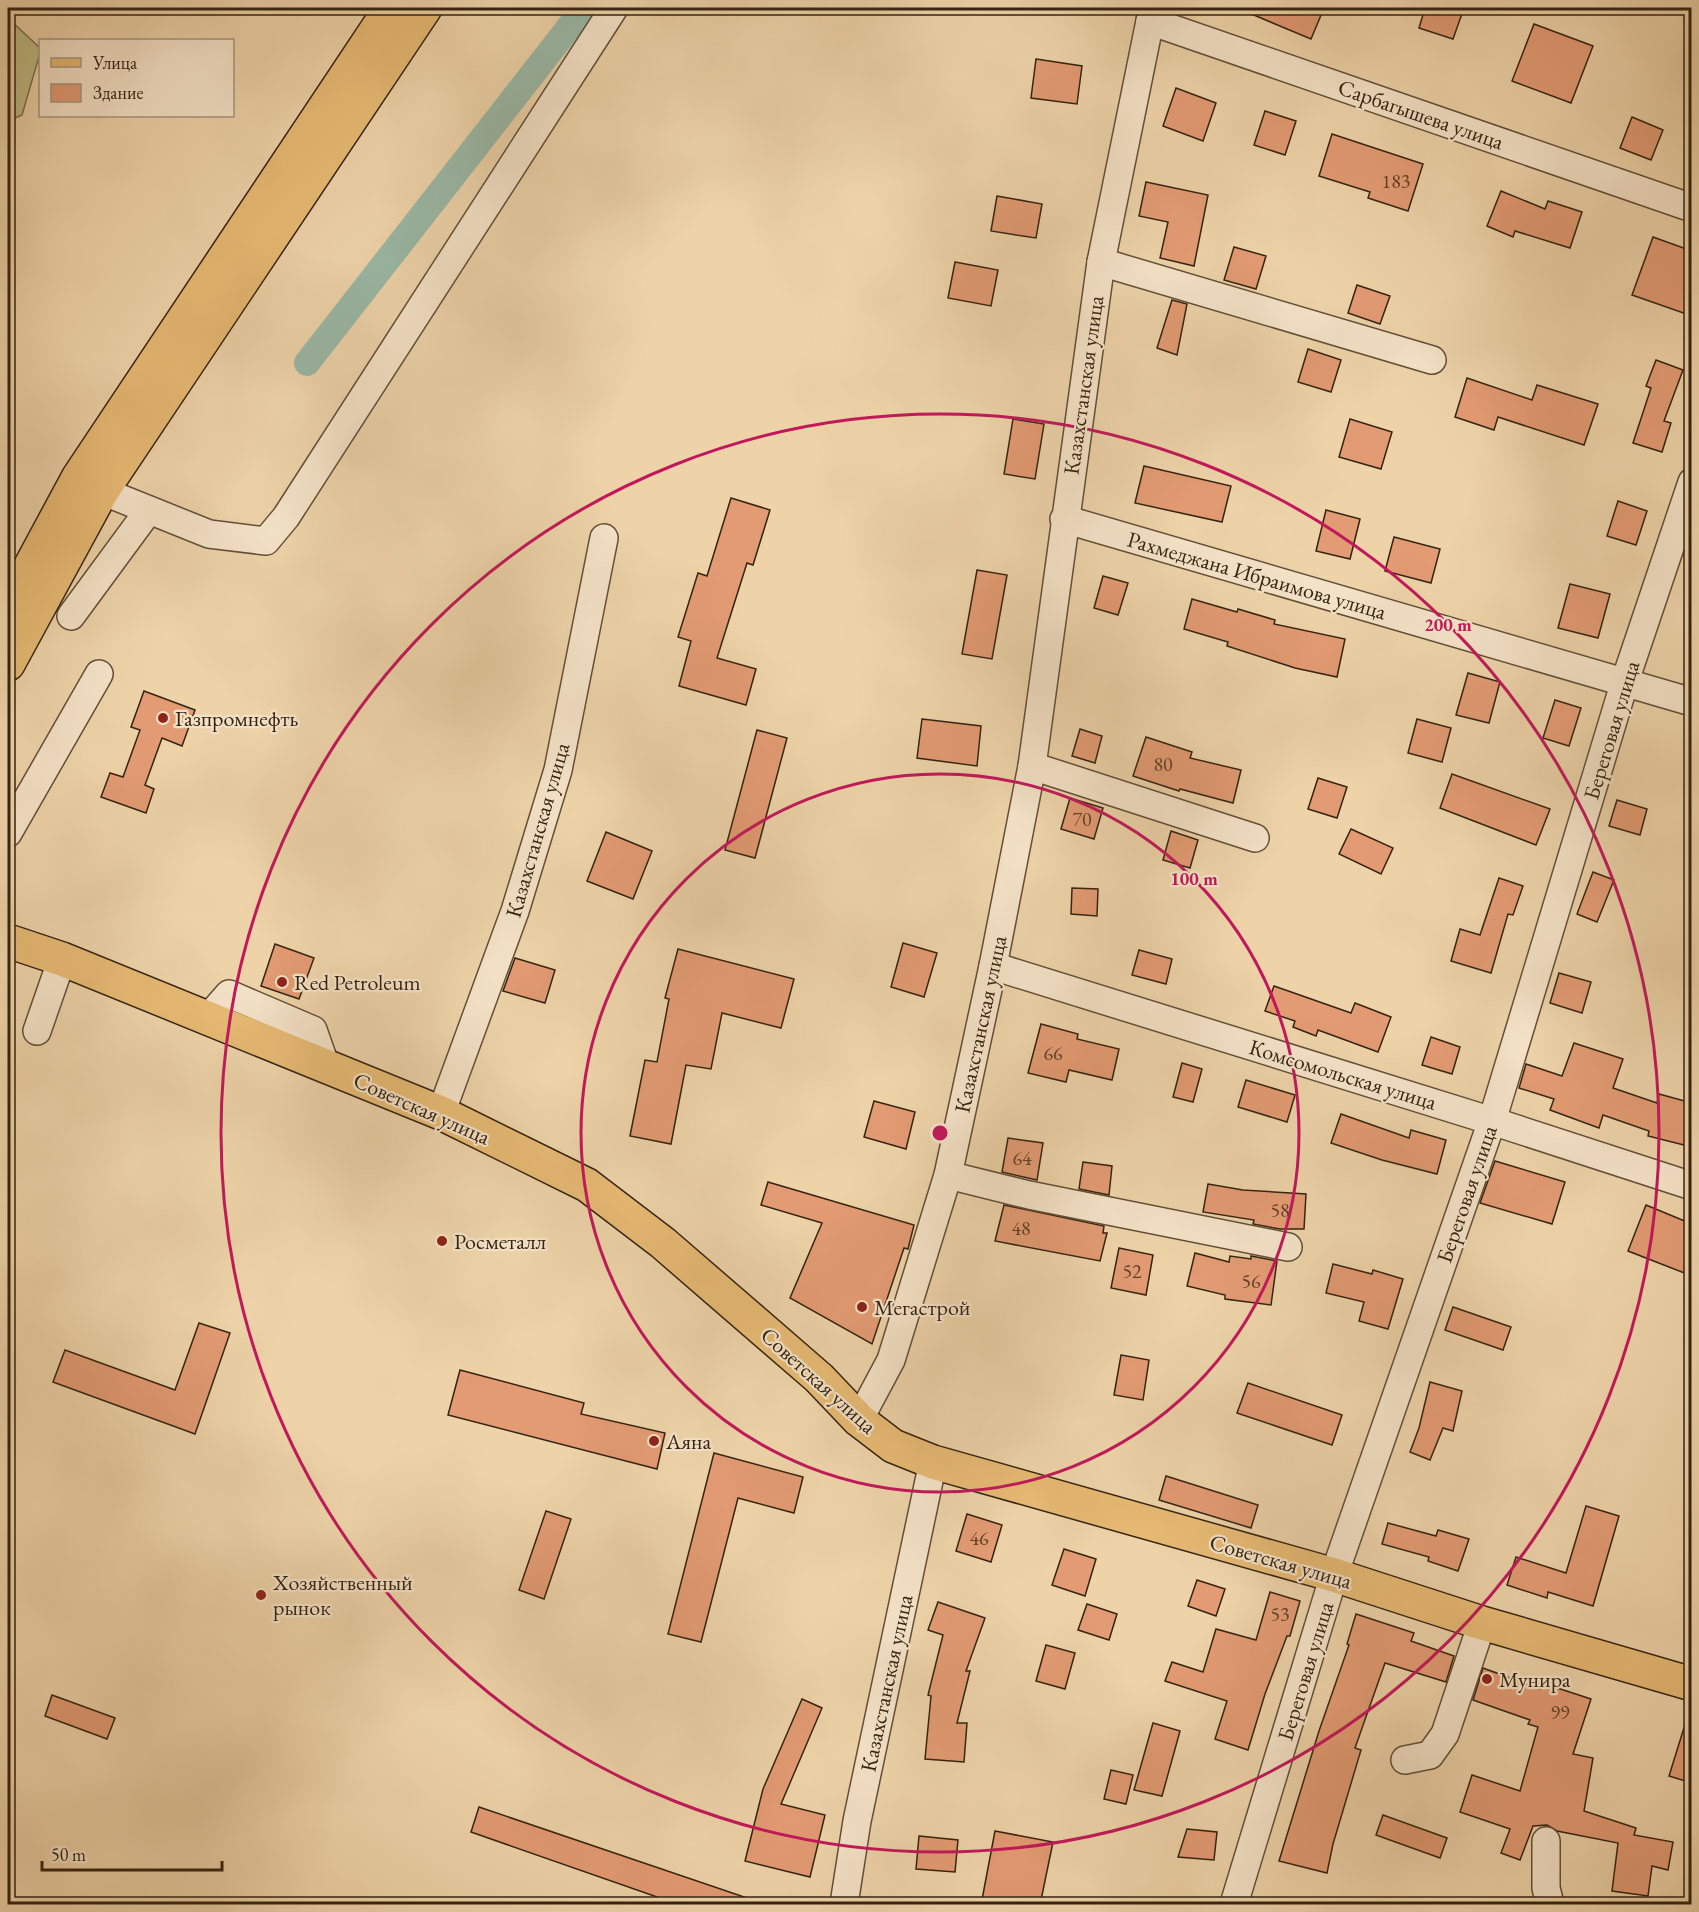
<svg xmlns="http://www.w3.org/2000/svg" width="1699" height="1912" font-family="'EB Garamond',serif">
<rect width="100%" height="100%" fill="#eed3a9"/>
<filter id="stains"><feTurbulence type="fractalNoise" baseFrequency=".00333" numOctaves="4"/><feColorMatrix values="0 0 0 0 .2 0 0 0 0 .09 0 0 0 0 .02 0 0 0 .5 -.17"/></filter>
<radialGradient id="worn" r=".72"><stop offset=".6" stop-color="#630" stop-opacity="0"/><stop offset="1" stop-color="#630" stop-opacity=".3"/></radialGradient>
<polygon fill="#bebb84" stroke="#796f4b" stroke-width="1.5" points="8,18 40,48 40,53 22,115 8,121"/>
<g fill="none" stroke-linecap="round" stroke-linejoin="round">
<polyline stroke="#9ab8a6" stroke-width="26" points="307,363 584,8"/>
</g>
<g fill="#e39b73" stroke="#342312" stroke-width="1.5">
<polygon points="1237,8 1324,8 1311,39"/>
<polygon points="1425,8 1464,8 1453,39 1419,28"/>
<polygon points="1534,24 1593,46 1571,103 1512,81"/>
<polygon points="1036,59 1082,66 1077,104 1031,98"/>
<polygon points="1176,88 1216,103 1203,141 1163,126"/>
<polygon points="1265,111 1296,121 1285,155 1254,145"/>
<polygon points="1632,117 1663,130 1651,160 1620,148"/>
<polygon points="1332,134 1423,164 1408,211 1368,198 1370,192 1319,176"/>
<polygon points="1146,182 1208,195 1194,266 1160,258 1168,222 1139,216"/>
<polygon points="1501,191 1545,209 1548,201 1582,212 1570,248 1515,231 1513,237 1487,226"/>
<polygon points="997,196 1042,204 1036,238 991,231"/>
<polygon points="1653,237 1692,251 1692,316 1632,295"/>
<polygon points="1234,247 1266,256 1256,289 1224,280"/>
<polygon points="955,262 998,270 991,306 948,298"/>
<polygon points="1357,285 1390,296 1380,324 1348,313"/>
<polygon points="1172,300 1187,304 1177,355 1157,348"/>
<polygon points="1308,349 1341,360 1331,392 1298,382"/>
<polygon points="1656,360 1683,370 1664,421 1671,423 1662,452 1633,443 1651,388 1646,386"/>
<polygon points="1467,378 1532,400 1537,385 1598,404 1584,445 1498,417 1494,430 1455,417"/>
<polygon points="1013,419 1044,424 1035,479 1004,474"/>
<polygon points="1350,419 1392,432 1381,469 1339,457"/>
<polygon points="1144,466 1231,486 1222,522 1135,503"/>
<polygon points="731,498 770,510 753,565 747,563 717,658 756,669 746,705 679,686 691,641 678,637 698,573 707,576"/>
<polygon points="1618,501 1647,511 1636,545 1607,536"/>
<polygon points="1326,510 1360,519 1350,559 1316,551"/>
<polygon points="1394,537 1440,549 1431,583 1385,571"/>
<polygon points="977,570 1007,575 992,659 962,654"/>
<polygon points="1103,576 1128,583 1118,615 1094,608"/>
<polygon points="1570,584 1610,594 1598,638 1558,628"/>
<polygon points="1192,599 1237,612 1238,609 1275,620 1274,624 1345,639 1337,677 1295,668 1227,646 1228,642 1184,629"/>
<polygon points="1468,673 1500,682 1489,723 1456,715"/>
<polygon points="144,691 195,710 182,746 162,738 145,785 154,789 146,813 101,797 110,773 123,777 140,730 131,727"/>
<polygon points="1555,700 1581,708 1569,746 1543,738"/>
<polygon points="922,719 981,726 977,766 917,758"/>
<polygon points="1417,719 1451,728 1442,762 1408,753"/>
<polygon points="1080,729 1102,736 1095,763 1072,756"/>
<polygon points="757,730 787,738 755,858 725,850"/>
<polygon points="1146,737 1192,752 1190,758 1241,770 1233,803 1180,789 1179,791 1133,776"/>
<polygon points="1452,774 1550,809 1536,845 1440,808"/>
<polygon points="1318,778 1347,787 1337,818 1308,809"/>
<polygon points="1070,798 1103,808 1094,839 1061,829"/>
<polygon points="1617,800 1647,809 1640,835 1609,826"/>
<polygon points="1351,829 1393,848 1381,874 1339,854"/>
<polygon points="1171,831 1198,840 1190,868 1163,860"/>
<polygon points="606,832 652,851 633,899 587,881"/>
<polygon points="1593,872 1614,880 1597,922 1577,914"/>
<polygon points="1499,878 1523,886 1513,915 1508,914 1491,973 1451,961 1460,929 1480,935"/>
<polygon points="1072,888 1098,889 1097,916 1071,914"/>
<polygon points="903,943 937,953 924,997 891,987"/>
<polygon points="275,944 314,958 299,999 261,986"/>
<polygon points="678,949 794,979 781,1028 722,1013 711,1069 686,1065 671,1144 630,1136 645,1060 657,1062 669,999 665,998"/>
<polygon points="1139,950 1172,959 1166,984 1132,975"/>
<polygon points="515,958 555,970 545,1003 503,991"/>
<polygon points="1559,973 1591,982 1582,1013 1550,1003"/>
<polygon points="1274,986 1351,1013 1355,1003 1391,1017 1378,1052 1318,1030 1316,1036 1293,1027 1295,1021 1265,1011"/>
<polygon points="1041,1024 1078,1034 1077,1039 1119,1049 1112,1080 1069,1070 1066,1082 1028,1073"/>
<polygon points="1431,1037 1460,1047 1452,1074 1422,1065"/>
<polygon points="1574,1043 1623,1059 1613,1088 1657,1103 1659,1094 1692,1103 1692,1147 1648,1136 1649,1131 1603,1115 1599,1128 1550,1110 1554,1099 1519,1088 1526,1064 1562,1076"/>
<polygon points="1182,1063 1202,1069 1193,1102 1173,1097"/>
<polygon points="1246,1080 1295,1095 1287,1122 1238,1107"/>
<polygon points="874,1101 915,1112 906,1149 864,1137"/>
<polygon points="1341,1114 1409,1138 1411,1130 1446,1140 1437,1174 1382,1160 1331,1143"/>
<polygon points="1008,1138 1043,1143 1037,1180 1002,1172"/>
<polygon points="1495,1161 1565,1182 1552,1224 1480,1203"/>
<polygon points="1083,1162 1112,1166 1109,1195 1079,1189"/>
<polygon points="768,1182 914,1225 908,1249 904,1248 872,1344 790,1298 822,1223 761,1205"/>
<polygon points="1208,1184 1243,1190 1306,1194 1304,1229 1280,1229 1253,1224 1254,1220 1203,1212"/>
<polygon points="1004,1205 1104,1226 1103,1233 1107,1233 1100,1261 995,1241"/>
<polygon points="1646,1205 1692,1224 1692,1276 1628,1251"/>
<polygon points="1119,1248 1153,1255 1146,1295 1111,1288"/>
<polygon points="1195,1253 1229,1262 1230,1256 1251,1259 1251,1256 1277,1261 1271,1305 1225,1299 1225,1295 1187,1286"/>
<polygon points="1333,1264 1372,1274 1373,1270 1403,1279 1388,1329 1359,1321 1364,1302 1326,1293"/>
<polygon points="1453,1307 1511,1327 1503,1350 1445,1330"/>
<polygon points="199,1323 230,1333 195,1434 53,1382 65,1350 175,1390"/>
<polygon points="1121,1355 1149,1360 1143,1400 1114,1395"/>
<polygon points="460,1370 584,1403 581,1414 665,1433 657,1469 448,1415"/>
<polygon points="1430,1382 1462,1391 1453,1431 1443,1428 1430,1460 1410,1452 1419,1428"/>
<polygon points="1248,1383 1342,1415 1332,1445 1237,1413"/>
<polygon points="714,1453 803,1477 794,1513 738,1498 701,1642 668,1634"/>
<polygon points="1166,1476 1258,1505 1251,1528 1159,1500"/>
<polygon points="1586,1506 1619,1516 1593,1606 1548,1592 1547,1598 1507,1585 1516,1557 1566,1573"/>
<polygon points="546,1511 571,1519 544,1599 519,1590"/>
<polygon points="967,1514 1002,1525 991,1562 956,1551"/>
<polygon points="1388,1523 1436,1536 1438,1530 1469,1539 1458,1571 1428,1561 1429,1557 1382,1544"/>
<polygon points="1064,1549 1096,1559 1085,1596 1052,1585"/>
<polygon points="1197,1580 1225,1589 1216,1616 1188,1606"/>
<polygon points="1270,1592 1300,1601 1290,1636 1287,1636 1265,1694 1248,1750 1215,1739 1227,1701 1165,1681 1172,1662 1203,1672 1216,1629 1256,1640"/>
<polygon points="938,1602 985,1618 966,1671 970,1671 957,1723 967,1723 964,1762 925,1759 931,1696 928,1695 943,1635 928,1630"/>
<polygon points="1087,1604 1117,1614 1109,1640 1078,1630"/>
<polygon points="1356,1614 1414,1633 1411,1641 1454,1656 1446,1682 1385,1663 1355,1748 1361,1750 1333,1844 1327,1873 1279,1861 1319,1731 1349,1645 1347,1644"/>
<polygon points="1046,1645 1075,1653 1065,1689 1036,1681"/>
<polygon points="1483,1668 1540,1689 1542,1683 1591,1699 1573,1754 1593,1758 1584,1811 1636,1828 1634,1835 1673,1842 1668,1870 1652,1866 1648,1896 1612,1891 1618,1843 1557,1831 1547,1825 1533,1826 1520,1860 1501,1853 1510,1829 1460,1812 1472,1775 1520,1791 1538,1727 1528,1724 1530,1720 1473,1700"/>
<polygon points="52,1695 115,1718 107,1739 45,1716"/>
<polygon points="802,1699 822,1708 781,1804 825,1815 810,1877 745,1861 763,1789"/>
<polygon points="1687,1718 1692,1718 1692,1783 1669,1776"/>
<polygon points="1153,1723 1180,1731 1162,1796 1134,1790"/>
<polygon points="1111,1770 1133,1775 1126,1804 1104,1799"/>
<polygon points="479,1807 756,1901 756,1905 680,1905 471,1832"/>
<polygon points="1383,1815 1447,1838 1440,1858 1376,1835"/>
<polygon points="1187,1829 1217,1832 1214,1860 1178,1857"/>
<polygon points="995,1831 1053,1842 1040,1905 981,1905"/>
<polygon points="919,1836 958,1840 955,1872 916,1869"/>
</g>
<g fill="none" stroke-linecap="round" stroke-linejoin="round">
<g stroke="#624f38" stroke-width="30">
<g id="minor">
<polyline points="1150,21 1692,208"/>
<polyline points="1101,262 1432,360"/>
<polyline points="102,491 209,534 266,541 286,517 614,8"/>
<polyline points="1064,519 1692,702"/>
<polyline points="71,616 149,510"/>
<polyline points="1032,766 1255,838"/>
<polyline points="8,833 99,674"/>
<polyline points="993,966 1492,1121 1692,1186"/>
<polyline points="208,1018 229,994 313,1030 326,1067"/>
<polyline points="37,1031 62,959"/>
<polyline points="441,1113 515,911 558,770 604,538"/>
<polyline points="948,1175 1029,1195 1288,1247"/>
<polyline points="859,1420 891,1360 948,1175 993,966 1032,766 1101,262 1150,21 1157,8"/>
<polyline points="1405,1760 1430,1755 1445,1734 1482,1623"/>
<polyline points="1546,1841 1546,1888 1550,1904"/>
<polyline points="844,1904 857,1821 933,1462"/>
<polyline points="1234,1904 1334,1575 1492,1121 1625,681 1692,482"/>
</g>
</g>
<g stroke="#342312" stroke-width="36">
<polyline id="major" points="8,941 62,959 441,1113 587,1185 663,1243 819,1378 859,1420 893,1446 933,1462 1334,1575 1482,1623 1692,1684"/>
</g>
<g stroke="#342312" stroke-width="36">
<g id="highway">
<polyline points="8,608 78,478 391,8"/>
<polyline points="8,664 102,491 425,8"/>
</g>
</g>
<use href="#minor" stroke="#f4e2c7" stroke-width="27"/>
<use href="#major" stroke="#e7ba74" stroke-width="33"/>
<use href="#highway" stroke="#e7ba74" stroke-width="33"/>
</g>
<g fill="none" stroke="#c2185b" stroke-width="3">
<circle cx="940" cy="1133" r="359"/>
<circle cx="940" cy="1133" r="719"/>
</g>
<g fill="#8f2418" stroke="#f4e2c7" stroke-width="2">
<circle cx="163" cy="718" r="6"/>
<circle cx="282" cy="982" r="6"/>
<circle cx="442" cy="1241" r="6"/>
<circle cx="862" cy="1307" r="6"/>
<circle cx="654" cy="1441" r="6"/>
<circle cx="261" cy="1595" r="6"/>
<circle cx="1487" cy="1679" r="6"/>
</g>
<g text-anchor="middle" stroke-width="4.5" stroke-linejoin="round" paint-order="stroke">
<g font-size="20" fill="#60412a">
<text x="1396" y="188">183</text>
<text x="1163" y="771">80</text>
<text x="1082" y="826">70</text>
<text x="1053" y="1060">66</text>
<text x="1022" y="1165">64</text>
<text x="1280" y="1217">58</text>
<text x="1021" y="1235">48</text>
<text x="1132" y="1278">52</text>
<text x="1251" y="1288">56</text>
<text x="979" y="1545">46</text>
<text x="1280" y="1621">53</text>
<text x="1560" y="1719">99</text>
</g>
<g font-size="22" fill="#342312" stroke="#f4e2c7">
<text transform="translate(1421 114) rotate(19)" y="8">Сарбагышева улица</text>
<text transform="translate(1083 385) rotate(-82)" y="8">Казахстанская улица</text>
<text transform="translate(1257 575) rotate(16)" y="8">Рахмеджана Ибраимова улица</text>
<text transform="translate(1611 730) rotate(-73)" y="8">Береговая улица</text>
<text transform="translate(537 830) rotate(-74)" y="8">Казахстанская улица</text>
<text transform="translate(980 1024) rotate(-78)" y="8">Казахстанская улица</text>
<text transform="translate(1343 1074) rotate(17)" y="8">Комсомольская улица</text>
<text transform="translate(422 1108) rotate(24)" y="8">Советская улица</text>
<text transform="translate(1466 1194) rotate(-71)" y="8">Береговая улица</text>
<text transform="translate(819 1380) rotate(42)" y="8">Советская улица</text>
<text transform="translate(1281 1561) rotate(16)" y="8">Советская улица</text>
<text transform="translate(1305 1671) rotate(-73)" y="8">Береговая улица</text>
<text transform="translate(886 1683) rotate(-78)" y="8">Казахстанская улица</text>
</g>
<g font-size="22" fill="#342312" stroke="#f4e2c7" text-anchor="start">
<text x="175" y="726">Газпромнефть</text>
<text x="294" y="990">Red Petroleum</text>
<text x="454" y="1249">Росметалл</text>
<text x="874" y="1315">Мегастрой</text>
<text x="666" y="1449">Аяна</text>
<text x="273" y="1590">Хозяйственный<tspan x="273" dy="25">рынок</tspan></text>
<text x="1499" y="1687">Мунира</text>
</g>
</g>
<circle cx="940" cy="1133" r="9" fill="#c2185b" stroke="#f4e2c7" stroke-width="3"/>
<g font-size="18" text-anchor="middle" font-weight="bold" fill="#c2185b" stroke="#f4e2c7" stroke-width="4.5" stroke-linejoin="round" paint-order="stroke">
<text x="1448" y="631">200 m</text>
<text x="1194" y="885">100 m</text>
</g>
<rect width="1699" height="1912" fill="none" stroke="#eed3a9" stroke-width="30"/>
<rect x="9" y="9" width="1681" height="1894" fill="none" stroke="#342312" stroke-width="3"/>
<rect x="15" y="15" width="1669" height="1882" fill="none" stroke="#342312" stroke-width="1.5"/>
<rect x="39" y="39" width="195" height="78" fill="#f4e2c7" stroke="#a7967f" stroke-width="1.5"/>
<rect x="51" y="58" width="30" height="9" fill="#e7ba74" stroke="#a7967f" stroke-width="1.5"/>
<text x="93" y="69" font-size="18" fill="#342312">Улица</text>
<rect x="51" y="84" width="30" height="18" fill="#e39b73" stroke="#a7967f" stroke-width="1.5"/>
<text x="93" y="99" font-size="18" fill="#342312">Здание</text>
<path d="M42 1861v9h180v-9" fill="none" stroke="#342312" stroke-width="3"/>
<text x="51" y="1861" font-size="18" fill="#342312" stroke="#f4e2c7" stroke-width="4.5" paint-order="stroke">50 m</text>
<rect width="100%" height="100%" filter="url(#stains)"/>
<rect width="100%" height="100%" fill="url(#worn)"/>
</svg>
